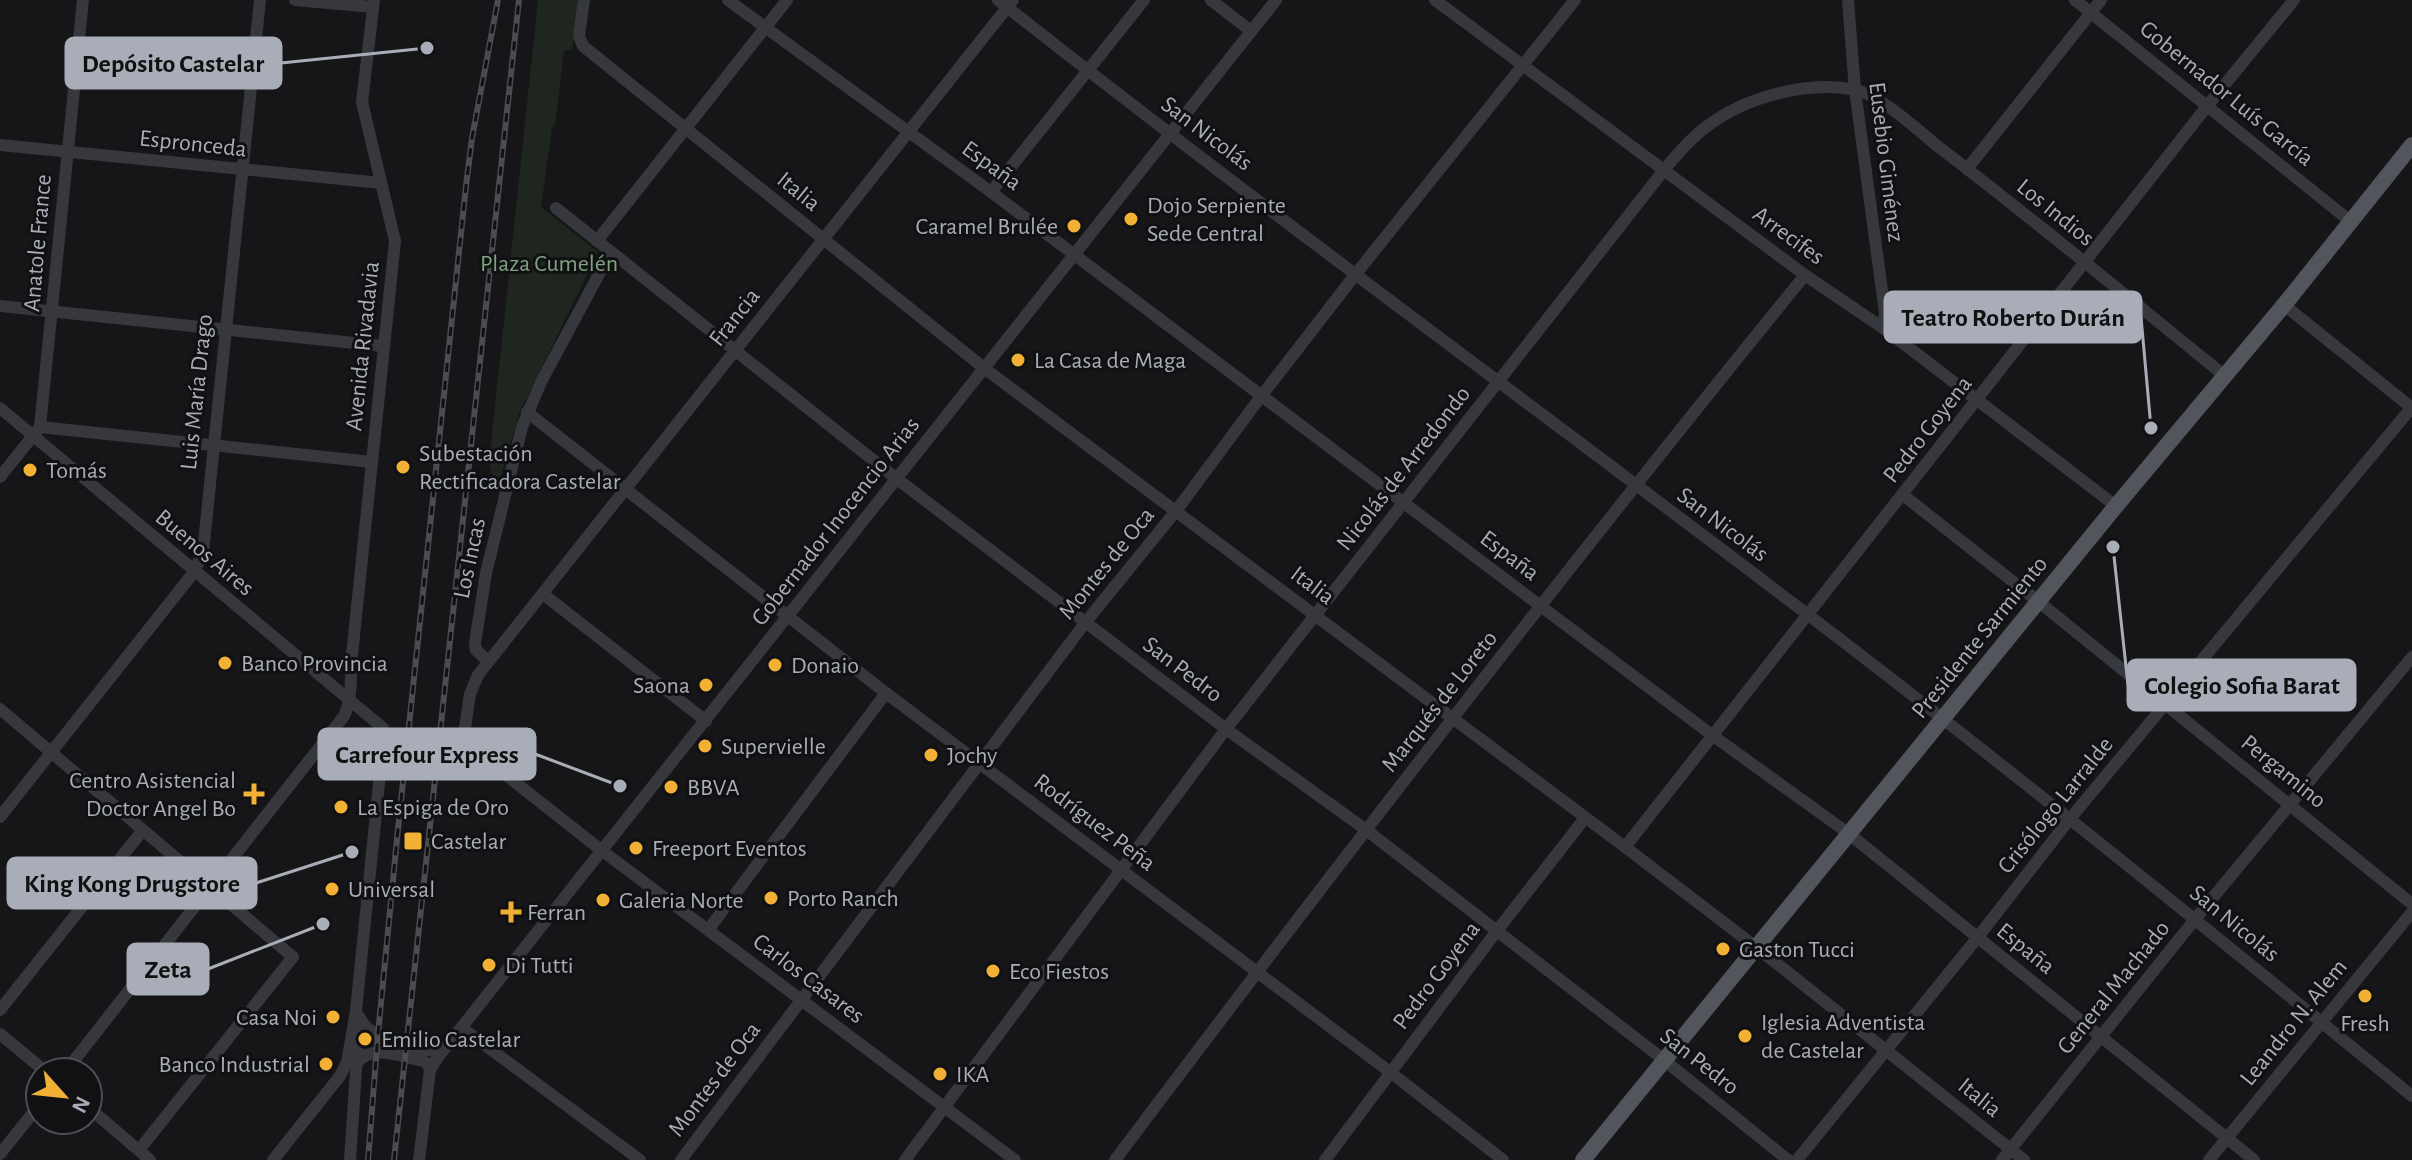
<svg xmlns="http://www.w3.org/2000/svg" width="2412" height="1160" font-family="'Alegreya Sans',sans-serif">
<rect width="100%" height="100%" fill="#161618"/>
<polygon fill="#1e261f" points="538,0 579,0 572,50 564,51 555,126 552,128 541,207 598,252 519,414 496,492 489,462"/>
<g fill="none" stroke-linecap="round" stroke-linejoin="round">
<g stroke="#37383d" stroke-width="12">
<polyline points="295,0 373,7"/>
<polyline points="584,0 579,36 583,46 984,368 1625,847 1756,947 2024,1160"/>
<polyline points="728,0 991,192 1712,735 1848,833 2254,1160"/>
<path d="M998 0C1264 210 1538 409 1807 614 2012 770 2212 933 2412 1096"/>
<polyline points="1013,0 478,675 470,694 463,741 601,850 1015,1160"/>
<polyline points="1211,0 1251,31"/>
<polyline points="1435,0 1805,275 1883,328 2116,506"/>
<polyline points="1848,0 1855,90 1885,313 1883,328"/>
<polyline points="2075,0 2350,221"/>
<polyline points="0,145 381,183"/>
<polyline points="1967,169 2101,0"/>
<polyline points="991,192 1144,0"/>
<polyline points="556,208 897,479 1226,729 1365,829 1664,1060 1788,1160"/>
<polyline points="597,241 787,0"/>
<polyline points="2284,305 2412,408"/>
<polyline points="0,306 383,346"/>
<polyline points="0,408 383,728 384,734 356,1011 347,1062 340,1076 273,1160"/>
<polyline points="527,412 886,693 1390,1072 1503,1160"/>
<polyline points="40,427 372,462"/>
<polyline points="0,477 40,427 83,0"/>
<polyline points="1903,495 2039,602 2412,904"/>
<polyline points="543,594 706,721"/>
<polyline points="488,661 476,650 475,643 486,573 522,427 542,380 611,252"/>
<polyline points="0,709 293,957 139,1150"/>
<polyline points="0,817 194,572 203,552 260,0"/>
<polyline points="1625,847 2208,105 2294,0"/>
<polyline points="708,930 886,693"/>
<polyline points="0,1010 143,830"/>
<path d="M358 1015C359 1016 364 1025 365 1026 381 1041 427 1057 446 1047"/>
<polyline points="462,1028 640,1160"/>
<polyline points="0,1034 46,1072"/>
<path d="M357 1063C371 1043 404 1057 423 1061L427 1063 430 1070"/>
<path d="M65 1072 344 716C353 697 350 676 352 655L395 241 362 102 374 0"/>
<polyline points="88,1107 150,1160"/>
<polyline points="0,1154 40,1104"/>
<polyline points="350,1160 359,1026"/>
<polyline points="419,1160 430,1070 438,1057 1276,0"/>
<polyline points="681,1160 1085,623 1176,511 1262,395 1355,275 1575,0"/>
<path d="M905 1160 1226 729 1664 170C1677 154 1690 139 1706 127 1745 97 1808 80 1856 90 1880 95 1920 132 1940 148 2037 222 2130 299 2225 376"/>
<path d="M1115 1160C1340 861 1569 565 1805 275"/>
<polyline points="1325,1160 1496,932 1585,818"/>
<polyline points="1797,1160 1978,937 2069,820 2412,407"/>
<polyline points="2002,1160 2196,918 2412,657"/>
<polyline points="2209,1160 2412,912"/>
</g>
<polyline stroke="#53555c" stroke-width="16" points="1583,1160 2116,506 2284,305 2412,145"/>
<g stroke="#4a4c52" stroke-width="6">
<g id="rail">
<polyline points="368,1160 378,1034 397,839 466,186 472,138 498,0"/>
<polyline points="394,1160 519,0"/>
</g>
</g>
<use href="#rail" stroke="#111113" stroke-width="3" stroke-dasharray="9" stroke-linecap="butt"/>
</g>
<g fill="#f2b134" stroke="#111113" stroke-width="3">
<circle cx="1131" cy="219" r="8"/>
<circle cx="1074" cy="226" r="8"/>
<circle cx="1018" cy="360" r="8"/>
<circle cx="403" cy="467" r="8"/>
<circle cx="30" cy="470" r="8"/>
<circle cx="225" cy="663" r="8"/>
<circle cx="775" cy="665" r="8"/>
<circle cx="706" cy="685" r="8"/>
<circle cx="705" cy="746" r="8"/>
<circle cx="931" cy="755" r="8"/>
<circle cx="671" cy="787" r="8"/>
<path d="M250 782h8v8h8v8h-8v8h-8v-8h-8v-8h8z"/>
<circle cx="341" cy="807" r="8"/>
<rect x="403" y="831" width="20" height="20" rx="4"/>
<circle cx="636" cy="848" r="8"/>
<circle cx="332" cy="889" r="8"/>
<circle cx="771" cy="898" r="8"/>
<circle cx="603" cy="900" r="8"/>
<path d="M507 900h8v8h8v8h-8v8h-8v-8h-8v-8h8z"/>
<circle cx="1723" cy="949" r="8"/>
<circle cx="489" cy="965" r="8"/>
<circle cx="993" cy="971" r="8"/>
<circle cx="2365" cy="996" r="8"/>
<circle cx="333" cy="1017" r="8"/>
<circle cx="1745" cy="1036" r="8"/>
<circle cx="365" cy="1039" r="8"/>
<circle cx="326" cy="1064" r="8"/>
<circle cx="940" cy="1074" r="8"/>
</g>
<g text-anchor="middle" stroke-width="6" stroke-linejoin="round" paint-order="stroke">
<g font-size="24" fill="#a8adb8" stroke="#111113">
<text transform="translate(2227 93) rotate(39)" y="8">Gobernador Luís García</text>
<text transform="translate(1207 133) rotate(37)" y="8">San Nicolás</text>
<text transform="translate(193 143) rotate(6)" y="8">Espronceda</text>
<text transform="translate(1887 162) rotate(83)" y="8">Eusebio Giménez</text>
<text transform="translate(992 165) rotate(36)" y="8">España</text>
<text transform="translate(799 191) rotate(39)" y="8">Italia</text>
<text transform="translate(2056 212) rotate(39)" y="8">Los Indios</text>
<text transform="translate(1789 235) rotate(36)" y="8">Arrecifes</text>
<text transform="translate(37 243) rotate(-85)" y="8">Anatole France</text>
<text transform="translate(734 317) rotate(-52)" y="8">Francia</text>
<text transform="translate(362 346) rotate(-84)" y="8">Avenida Rivadavia</text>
<text transform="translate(196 392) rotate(-84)" y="8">Luis María Drago</text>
<text transform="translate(1927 429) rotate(-52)" y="8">Pedro Goyena</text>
<text transform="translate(1403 468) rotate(-52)" y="8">Nicolás de Arredondo</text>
<text transform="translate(835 521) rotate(-52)" y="8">Gobernador Inocencio Arias</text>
<text transform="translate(1723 524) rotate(37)" y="8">San Nicolás</text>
<text transform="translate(205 552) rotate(40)" y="8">Buenos Aires</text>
<text transform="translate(1510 555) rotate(37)" y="8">España</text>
<text transform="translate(469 558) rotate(-78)" y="8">Los Incas</text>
<text transform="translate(1106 563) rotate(-51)" y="8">Montes de Oca</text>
<text transform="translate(1313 585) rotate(37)" y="8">Italia</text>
<text transform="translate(1979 637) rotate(-51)" y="8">Presidente Sarmiento</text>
<text transform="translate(1183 669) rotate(37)" y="8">San Pedro</text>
<text transform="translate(1439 701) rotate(-52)" y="8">Marqués de Loreto</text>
<text transform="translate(2284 771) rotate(39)" y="8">Pergamino</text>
<text transform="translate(2055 805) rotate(-51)" y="8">Crisólogo Larralde</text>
<text transform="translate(1095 822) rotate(37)" y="8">Rodríguez Peña</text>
<text transform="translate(2235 923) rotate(39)" y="8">San Nicolás</text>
<text transform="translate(2026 948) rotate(39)" y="8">España</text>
<text transform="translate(1436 975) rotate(-53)" y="8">Pedro Goyena</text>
<text transform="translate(809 978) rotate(37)" y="8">Carlos Casares</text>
<text transform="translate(2113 987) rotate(-51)" y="8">General Machado</text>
<text transform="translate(2293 1022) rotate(-51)" y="8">Leandro N. Alem</text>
<text transform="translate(1700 1061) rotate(38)" y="8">San Pedro</text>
<text transform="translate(714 1079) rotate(-53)" y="8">Montes de Oca</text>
<text transform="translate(1980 1097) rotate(39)" y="8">Italia</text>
</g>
<g font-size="24" fill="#a8adb8" stroke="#111113" text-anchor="start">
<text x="1147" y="213">Dojo Serpiente<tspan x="1147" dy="28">Sede Central</tspan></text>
<text x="1058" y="234" text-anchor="end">Caramel Brulée</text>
<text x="1034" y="368">La Casa de Maga</text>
<text x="419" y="461">Subestación<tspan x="419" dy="28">Rectificadora Castelar</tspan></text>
<text x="46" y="478">Tomás</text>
<text x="241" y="671">Banco Provincia</text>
<text x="791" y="673">Donaio</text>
<text x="690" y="693" text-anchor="end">Saona</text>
<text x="721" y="754">Supervielle</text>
<text x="947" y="763">Jochy</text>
<text x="236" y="788" text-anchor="end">Centro Asistencial<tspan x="236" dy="28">Doctor Angel Bo</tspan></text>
<text x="687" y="795">BBVA</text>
<text x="357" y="815">La Espiga de Oro</text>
<text x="431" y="849">Castelar</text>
<text x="652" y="856">Freeport Eventos</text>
<text x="348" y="897">Universal</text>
<text x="787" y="906">Porto Ranch</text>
<text x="619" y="908">Galeria Norte</text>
<text x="527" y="920">Ferran</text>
<text x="1739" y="957">Gaston Tucci</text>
<text x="505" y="973">Di Tutti</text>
<text x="1009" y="979">Eco Fiestos</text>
<text x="317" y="1025" text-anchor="end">Casa Noi</text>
<text x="1761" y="1030">Iglesia Adventista<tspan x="1761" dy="28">de Castelar</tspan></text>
<text x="2365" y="1031" text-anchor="middle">Fresh</text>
<text x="381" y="1047">Emilio Castelar</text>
<text x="310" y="1072" text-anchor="end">Banco Industrial</text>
<text x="956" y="1082">IKA</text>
</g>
<g font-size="24" fill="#7fa381" stroke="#111113">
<text x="549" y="271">Plaza Cumelén</text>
</g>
</g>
<path fill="none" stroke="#a8adb8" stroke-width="3" d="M427 48L281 63M2151 428L2141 317M2113 547L2128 685M620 786L535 754M352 852L256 883M323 924L208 969"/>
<g fill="#a8adb8" stroke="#111113" stroke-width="3">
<circle cx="427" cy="48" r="8"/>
<circle cx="2151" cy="428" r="8"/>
<circle cx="2113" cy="547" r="8"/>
<circle cx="620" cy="786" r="8"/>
<circle cx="352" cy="852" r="8"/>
<circle cx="323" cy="924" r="8"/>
</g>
<g fill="#a8adb8" stroke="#a8adb8" stroke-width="3">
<rect x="66" y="38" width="215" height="50" rx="8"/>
<rect x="1885" y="292" width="256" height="50" rx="8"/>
<rect x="2128" y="660" width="227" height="50" rx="8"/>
<rect x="319" y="729" width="216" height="50" rx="8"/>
<rect x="8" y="858" width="248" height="50" rx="8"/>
<rect x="128" y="944" width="80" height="50" rx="8"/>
</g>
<g font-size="26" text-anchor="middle" font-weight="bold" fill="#111">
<text x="173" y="72">Depósito Castelar</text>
<text x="2013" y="326">Teatro Roberto Durán</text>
<text x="2242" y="694">Colegio Sofia Barat</text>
<text x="427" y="763">Carrefour Express</text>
<text x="132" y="892">King Kong Drugstore</text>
<text x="168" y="978">Zeta</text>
</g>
<g transform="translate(64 1096) rotate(117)"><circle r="38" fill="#111113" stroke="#4d4f55" stroke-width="2"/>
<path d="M0-6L14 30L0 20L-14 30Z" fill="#f2b134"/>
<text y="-12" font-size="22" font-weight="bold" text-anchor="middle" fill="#a8adb8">N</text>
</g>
</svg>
